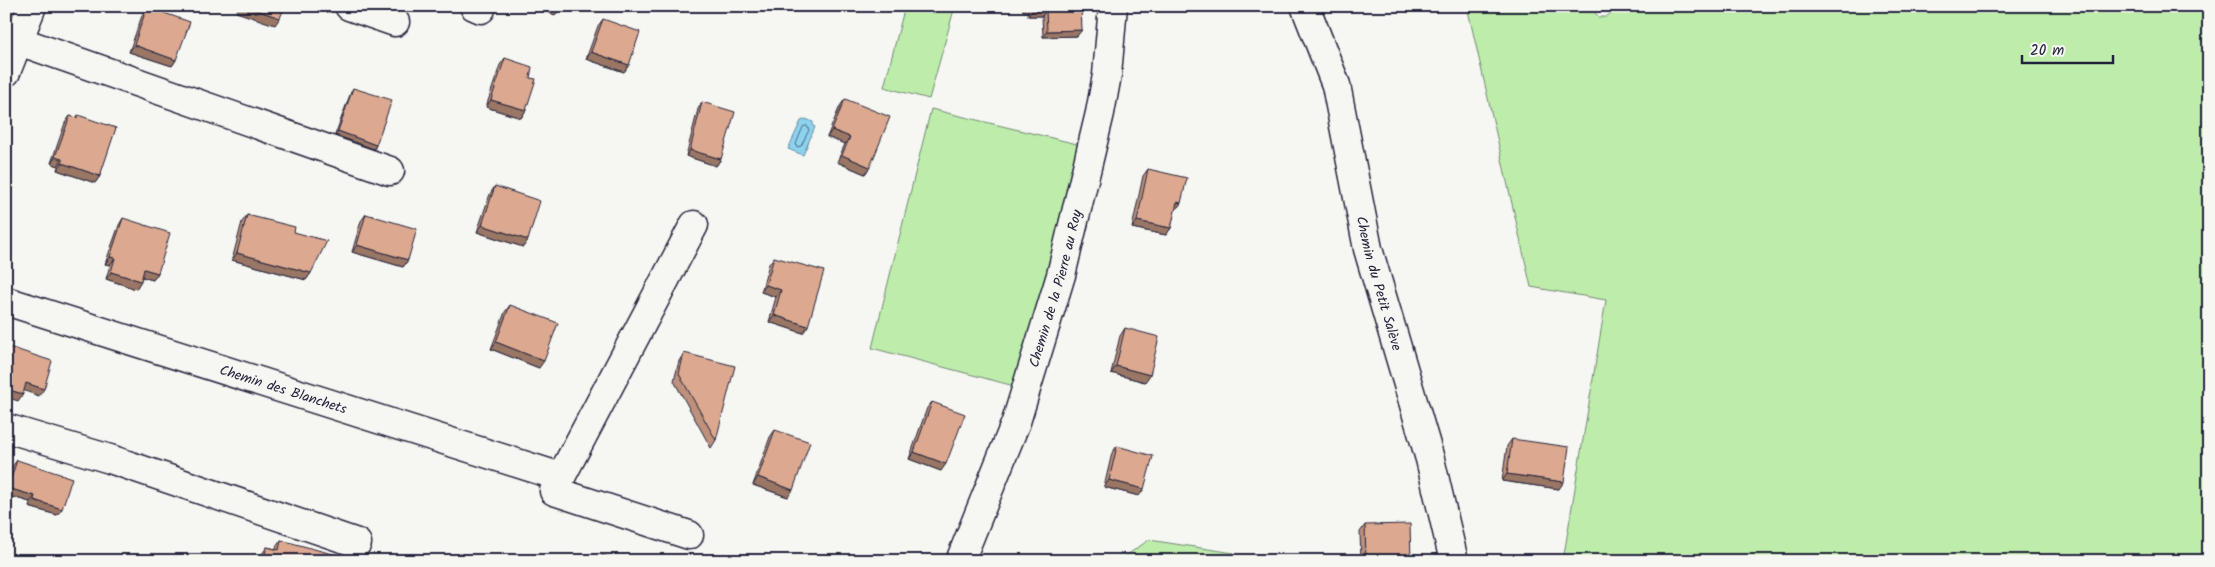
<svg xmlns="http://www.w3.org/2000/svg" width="2215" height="567" font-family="Kalam,sans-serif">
<rect width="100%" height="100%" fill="#f6f6f2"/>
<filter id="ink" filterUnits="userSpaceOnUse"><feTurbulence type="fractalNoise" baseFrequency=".02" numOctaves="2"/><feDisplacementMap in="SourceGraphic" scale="10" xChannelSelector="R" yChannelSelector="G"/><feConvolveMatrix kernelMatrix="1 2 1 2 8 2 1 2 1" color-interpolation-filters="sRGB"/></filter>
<g filter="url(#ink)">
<g fill="#beedab" stroke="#708873">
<polygon points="905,6 955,6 929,99 884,87"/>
<polygon points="1467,6 1590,6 1592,10 1599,17 1606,17 1616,9 1614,6 2209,6 2209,561 1563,561 1606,300 1531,287"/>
<polygon points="931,109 1081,145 1057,247 1014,386 872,348"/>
<polygon points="1149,540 1234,553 1234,561 1118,561"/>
</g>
<polygon fill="#8dd3ee" stroke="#628ca6" points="806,119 813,122 813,126 815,127 803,155 788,149 801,121"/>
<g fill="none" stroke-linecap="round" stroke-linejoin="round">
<polygon stroke="#4d6983" stroke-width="1" points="807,126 809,130 801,146 797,147 796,144 803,127"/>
<g stroke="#22223b" stroke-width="31">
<g id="minor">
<polyline points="349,6 395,22"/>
<polyline points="474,6 481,9"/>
<path id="s1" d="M1305 6 1336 85 1368 249 1430 459 1454 561"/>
<polyline points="19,41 390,171"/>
<polyline points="6,72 32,6"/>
<path id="s2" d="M6 301 561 477 554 491 689 535"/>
<polyline points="6,428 110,459 357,543"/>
<polyline points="561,477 694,225"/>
<path id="s3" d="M960 561 1016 422 1061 275 1100 113 1107 75 1113 6"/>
</g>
</g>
<use href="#minor" stroke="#f6f6f2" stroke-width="28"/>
</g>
<g fill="#bd917c" stroke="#22223b">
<polygon points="1022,6 1081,6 1077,36 1043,37 1042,16 1028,16 1028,11 1023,11"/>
<polygon points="147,7 176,60 172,66 129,52 143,13"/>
<polygon points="603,19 629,65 624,72 586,59 598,26"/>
<polygon points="505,58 530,78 526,110 521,118 486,107 500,65"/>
<polygon points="353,88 376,145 374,149 335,135 351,92"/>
<polygon points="845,99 870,167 865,174 837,162 845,144 827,137 840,106"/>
<polygon points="702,102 721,159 716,166 686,156 698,109"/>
<polygon points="78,115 100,176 95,183 57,170 58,166 51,163 65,123 70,116 76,118"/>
<polygon points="1148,169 1181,203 1175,210 1171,228 1166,235 1132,228 1143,176"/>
<polygon points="495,186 528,240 523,247 477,232 490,194"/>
<polygon points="366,214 408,260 403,267 352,252 361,221"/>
<polygon points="247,215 294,232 311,273 306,280 232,260 242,222"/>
<polygon points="123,218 158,273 153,280 142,277 136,289 106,279 110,265 105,264 119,225"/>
<polygon points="774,257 803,333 769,322 776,297 761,292 769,264"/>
<polygon points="510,305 539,368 491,349 505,312"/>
<polygon points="1125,328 1145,382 1111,373 1120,336"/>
<polygon points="684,353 716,440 711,448 674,381 679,361"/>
<polygon points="932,402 941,471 909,459 927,408"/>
<polygon points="775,430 788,497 753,485 770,437"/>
<polygon points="1512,439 1559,489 1502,481 1507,446"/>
<polygon points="1117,446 1139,496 1104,487 1112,453"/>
<polygon points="17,460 57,515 29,507 30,502 6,495 6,486 12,467"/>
<polygon points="1365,525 1411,561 1361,561 1360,532"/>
<polygon points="281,540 334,561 260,561 262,554 267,547 276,549 276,547"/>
</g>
<g fill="#9a7665" stroke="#22223b">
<polygon points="240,6 244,6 280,18 275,25 236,12"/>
<polygon points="527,6 541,6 558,12 555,15"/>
<polygon points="1026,6 1032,6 1028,11 1023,11"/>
<polygon points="1033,10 1046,10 1042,16 1028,16"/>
<polygon points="1082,30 1077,36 1043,37 1047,31"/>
<polygon points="134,45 176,60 172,66 129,52"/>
<polygon points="591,52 629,65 624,72 586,59"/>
<polygon points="491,100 526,110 521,118 486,107"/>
<polygon points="832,130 850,137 845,144 827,137"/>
<polygon points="338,131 376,145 374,149 335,135"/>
<polygon points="690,150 721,159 716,166 686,156"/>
<polygon points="842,155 870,167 865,174 837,162"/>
<polygon points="55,157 62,159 58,166 51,163"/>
<polygon points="62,163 100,176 95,183 57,170"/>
<polygon points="1177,202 1181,203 1176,210 1172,209"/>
<polygon points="1137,221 1171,228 1166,235 1132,228"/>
<polygon points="482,225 528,240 523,247 477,232"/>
<polygon points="357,245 408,260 403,267 352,252"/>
<polygon points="237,253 311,273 306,280 232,260"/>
<polygon points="110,257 115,258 110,265 105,264"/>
<polygon points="144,269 158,273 153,280 139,276"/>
<polygon points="111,272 141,281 136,289 106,279"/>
<polygon points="766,285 781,290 776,297 761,292"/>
<polygon points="774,315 808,326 803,333 769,322"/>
<polygon points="496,342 544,361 539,368 491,349"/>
<polygon points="1116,366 1150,375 1145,382 1111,373"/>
<polygon points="26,383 44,389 39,396 22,390"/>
<polygon points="6,389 23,394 18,401 6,397"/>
<polygon points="914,452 946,464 941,471 909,459"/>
<polygon points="1507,474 1564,482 1559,489 1502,481"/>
<polygon points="758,477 793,490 788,497 753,485"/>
<polygon points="1109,480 1144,489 1139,496 1104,487"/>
<polygon points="8,488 35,496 30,502 6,495 6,490"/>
<polygon points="34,500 62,509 57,515 29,507"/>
</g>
<g fill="#dca990" stroke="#22223b">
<polygon points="244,6 285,6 280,18"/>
<polygon points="541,6 559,6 558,12"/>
<polygon points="1033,6 1081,6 1082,30 1047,31 1046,10 1033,10"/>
<polygon points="147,7 190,22 176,60 134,45"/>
<polygon points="603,19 640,32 629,65 591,52"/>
<polygon points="505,58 532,67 530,78 536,79 526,110 491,100"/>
<polygon points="353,88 392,100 376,145 338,131"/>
<polygon points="845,99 890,117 870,167 842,155 850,137 832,130"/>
<polygon points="702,102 735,112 721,159 690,150"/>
<polygon points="78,115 116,128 100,176 62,163 62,159 55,157 70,116 77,118"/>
<polygon points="1148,169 1187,178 1181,203 1177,202 1171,228 1137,221"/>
<polygon points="495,186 540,201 528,240 482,225"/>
<polygon points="366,214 417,229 408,260 357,245"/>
<polygon points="247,215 295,227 294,232 327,241 311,273 237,253"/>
<polygon points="123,218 170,233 158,273 144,269 141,281 111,272 115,258 110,257"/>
<polygon points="774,257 824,271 808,326 774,315 781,290 766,285"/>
<polygon points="510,305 558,323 544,361 496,342"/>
<polygon points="1125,328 1159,337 1150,375 1116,366"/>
<polygon points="6,346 52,361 44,389 26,383 23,394 6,389"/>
<polygon points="684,353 735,366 716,440 679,374"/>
<polygon points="932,402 965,414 946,464 914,452"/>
<polygon points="775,430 810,442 793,490 758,477"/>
<polygon points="1512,439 1569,447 1564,482 1507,474"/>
<polygon points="1117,446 1153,456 1144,489 1109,480"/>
<polygon points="17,460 72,478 62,509 34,500 35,496 8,488"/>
<polygon points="1410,524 1411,561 1366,561 1365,525"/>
<polygon points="281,540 336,555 334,561 263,561 267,547 279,550"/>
<polygon points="602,555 620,561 600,561"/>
</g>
</g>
<g text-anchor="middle" stroke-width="4.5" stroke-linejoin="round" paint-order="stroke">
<g font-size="14" fill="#22223b" stroke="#f6f6f2">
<text dy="5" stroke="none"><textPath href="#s1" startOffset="288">Chemin du Petit Salève</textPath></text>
<text dy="5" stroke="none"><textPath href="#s3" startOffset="289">Chemin de la Pierre au Roy</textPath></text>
<text dy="5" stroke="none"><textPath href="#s2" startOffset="291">Chemin des Blanchets</textPath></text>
</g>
</g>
<rect width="2215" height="567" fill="none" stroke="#f6f6f2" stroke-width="25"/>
<rect x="12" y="12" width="2190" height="542" fill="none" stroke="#22223b" stroke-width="2" filter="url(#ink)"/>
<path d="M2022 55v8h91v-8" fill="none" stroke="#22223b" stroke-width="2.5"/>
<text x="2030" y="55" font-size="15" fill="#22223b" stroke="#f6f6f2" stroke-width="4" paint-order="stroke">20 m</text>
</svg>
